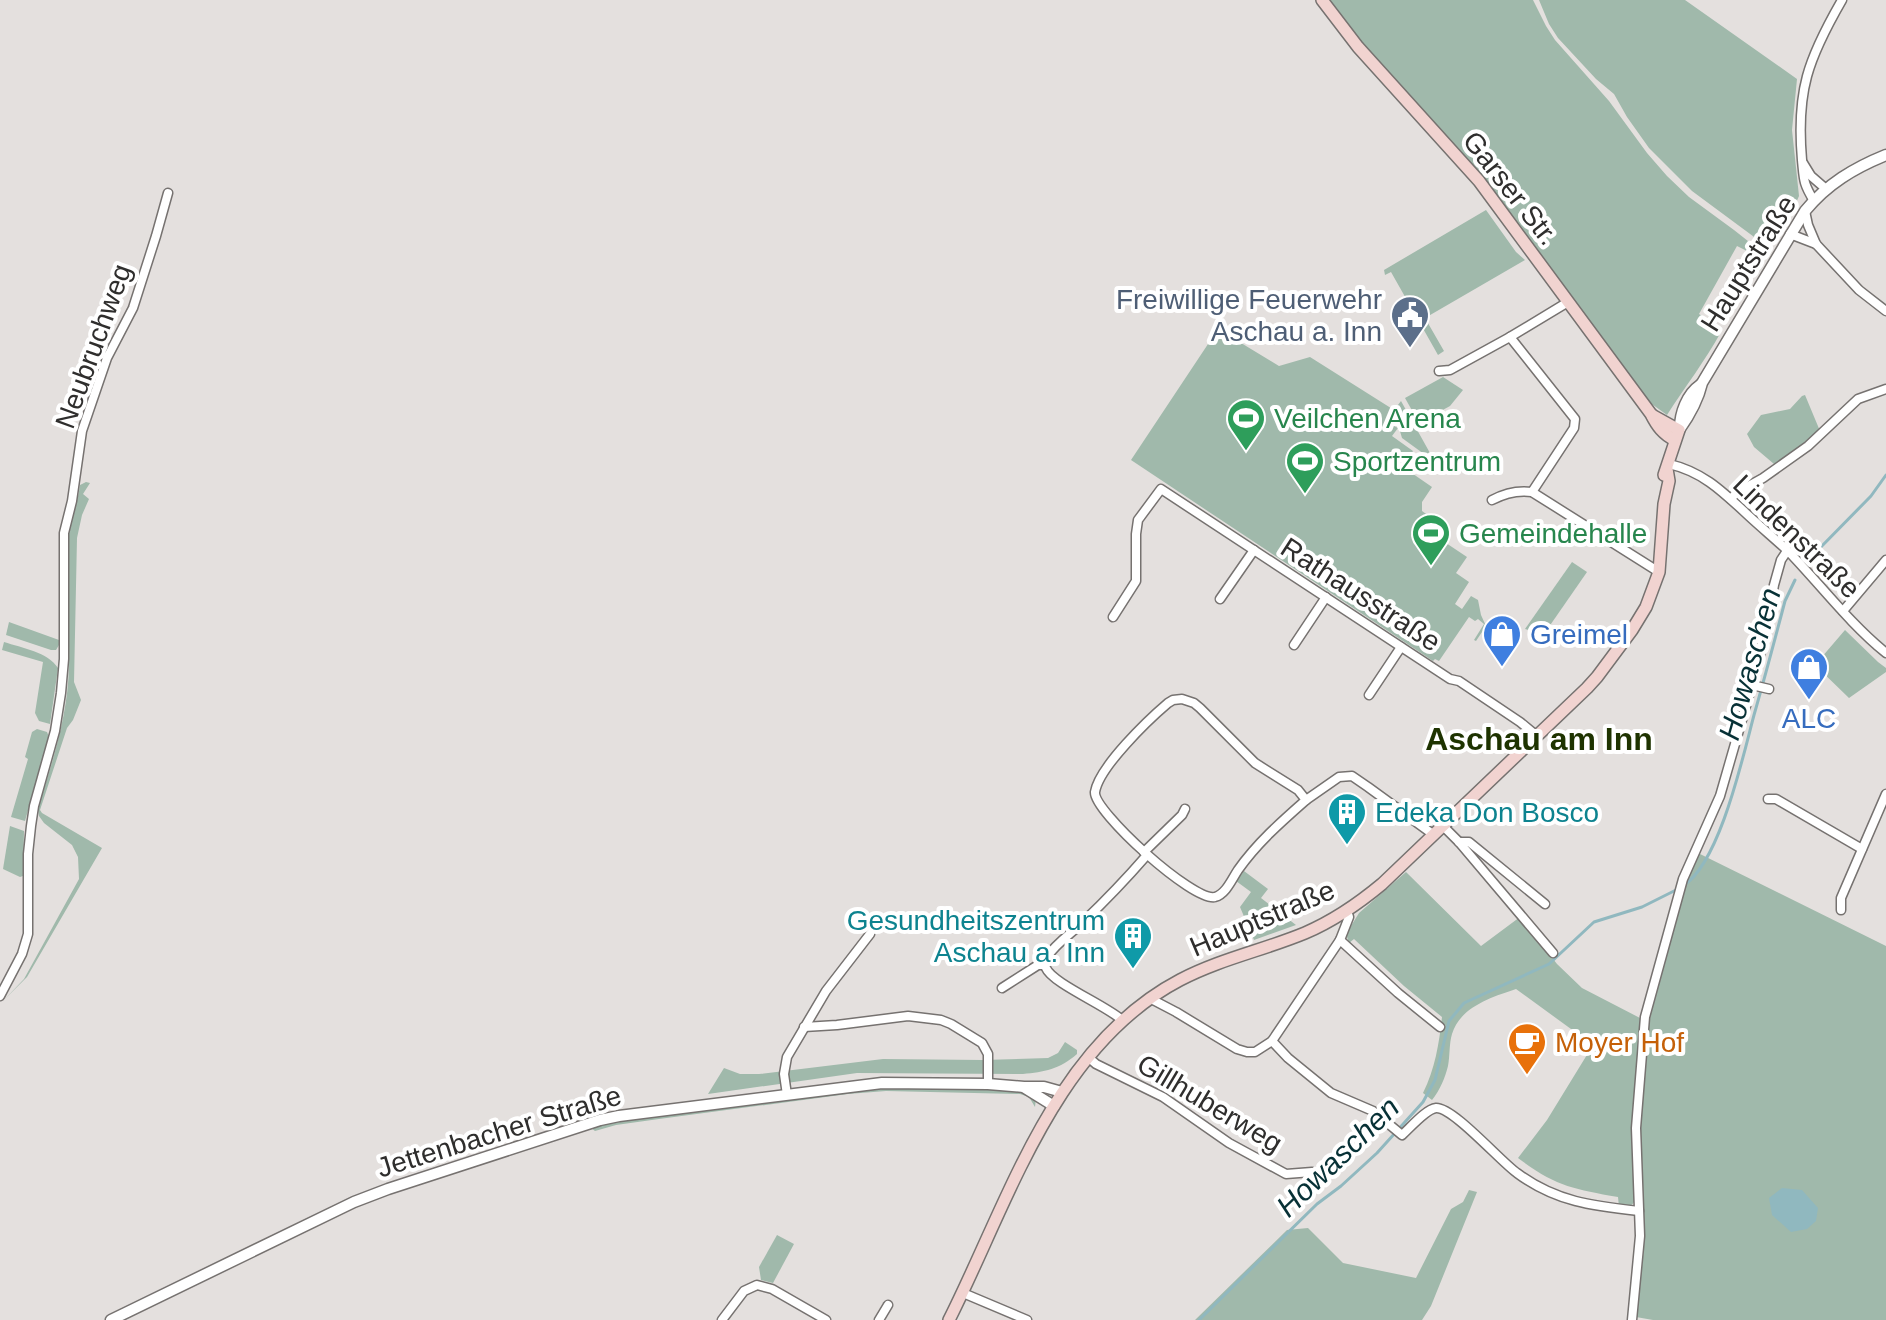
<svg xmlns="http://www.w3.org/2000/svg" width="1886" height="1320" font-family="Arial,sans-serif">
<rect width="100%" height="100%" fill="#e4e0de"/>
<g fill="#a0b9ab">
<path d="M1328 0H1533L1546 26 1555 40 1609 101 1647 153 1667 176 1689 197 1734 230 1753 245 1767 253 1763 259 1737 246 1699 314 1710 321 1721 332C1705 361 1685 387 1667 415L1649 402 1606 346 1361 43Z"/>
<polygon points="1539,0 1685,0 1797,79 1792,130 1799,196 1792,212 1769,248 1692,191 1649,148 1627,117 1614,94 1596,79 1558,38 1549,24"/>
<polygon points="1486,210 1516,252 1525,260 1425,318 1444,351 1438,355 1391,272 1385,275 1384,270"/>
<polygon points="1218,329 1279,366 1310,357 1394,410 1401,401 1435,462 1402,438 1397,421 1394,426 1398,428 1392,436 1413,451 1403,467 1432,487 1422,502 1422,511 1450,531 1443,541 1467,557 1456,573 1469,582 1455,604 1462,609 1471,596 1478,600 1481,615 1486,626 1476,641 1474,640 1484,624 1478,619 1475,621 1469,617 1439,661 1435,659 1433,661 1131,460"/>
<polygon points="1443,377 1463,390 1450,406 1419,423 1405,398"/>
<polygon points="1805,395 1820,431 1806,443 1774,464 1754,447 1747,434 1761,415 1790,409 1802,396"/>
<path d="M86 482 90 483 83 494 89 499 82 515 77 538 74 682 81 700 73 720 67 728 40 810 42 813 102 848 27 977 4 1000 24 979 79 879 78 857 72 845 44 823 39 816 38 809C52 763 68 716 69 666 70 624 65 581 68 538 70 520 78 503 80 485Z"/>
<polygon points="1572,562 1587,572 1544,634 1525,629"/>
<polygon points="9,622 59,640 59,645 56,650 51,650 6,635"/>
<polygon points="1845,630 1878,662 1886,668 1886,672 1849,698 1815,665"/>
<path d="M4 642C22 648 48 652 58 668L50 724 39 721 35 713 43 662 2 650Z"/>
<polygon points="37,729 47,732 49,737 25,821 11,817 28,759 25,757 32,732"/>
<polygon points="10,826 24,831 23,876 20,877 3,869"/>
<polygon points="1698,853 1886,946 1886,1320 1653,1320 1636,1317 1644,1248 1640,1125 1647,1017 1681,903 1687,874"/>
<polygon points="1244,871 1268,889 1261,898 1296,925 1254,940 1240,907 1251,892 1236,881"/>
<path d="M1406 872 1481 946 1520 917 1557 964 1582 988 1640 1018 1634 1125 1636 1198C1633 1207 1628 1207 1619 1207L1618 1197C1573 1189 1555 1186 1518 1158L1547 1120 1593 1045 1516 989C1492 997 1460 1007 1452 1034 1449 1044 1450 1056 1448 1066 1445 1078 1440 1090 1432 1100L1423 1093C1435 1069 1439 1044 1442 1017L1404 986 1354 939 1349 943 1346 934 1359 913Z"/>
<path d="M1065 1042 1077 1050V1054C1060 1069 1044 1072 1023 1074L857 1073 708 1094 724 1068 740 1074H759L883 1059 983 1060 1048 1058 1058 1053Z"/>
<path d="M896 1088 1018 1090 1027 1092 1036 1098 1035 1107 1029 1097 1020 1094 886 1091 848 1094 659 1119 616 1125 595 1131 591 1128C631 1118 672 1114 713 1109 774 1100 835 1092 896 1088Z"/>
<polygon points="1469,1190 1477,1192 1431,1306 1422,1320 1195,1320 1287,1230 1308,1228 1343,1263 1416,1278 1451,1209 1463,1202"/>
<polygon points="777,1235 794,1244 773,1283 761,1280 759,1267"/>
</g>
<polygon fill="#90b8bf" points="1782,1188 1802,1190 1818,1208 1816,1221 1807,1229 1791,1232 1772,1215 1769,1198"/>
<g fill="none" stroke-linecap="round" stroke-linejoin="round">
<g stroke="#90b8bf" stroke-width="3">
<polyline points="1809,563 1817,551 1871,496 1886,475"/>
<path d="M1684 885C1720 862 1743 756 1754 715 1765 677 1775 639 1785 601L1795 580"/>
<polyline points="1199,1320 1317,1204 1341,1186 1377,1153 1423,1102 1435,1080 1449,1021 1464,1003 1549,964 1594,922 1642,907 1678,889"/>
</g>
<g stroke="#767270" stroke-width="11">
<g id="minor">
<polyline points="1803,163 1811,176 1826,189"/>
<path d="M1814 201C1803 183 1804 180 1802 160 1796 91 1808 59 1842 0"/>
<polyline points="1805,211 1808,225 1816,244 1859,290 1886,311"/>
<polyline points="1790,234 1816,244"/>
<polyline points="1510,337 1575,419 1574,428 1532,492"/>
<polyline points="1439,371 1450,370 1510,337 1568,302"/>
<path d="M1669 464C1704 472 1724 493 1750 517 1762 528 1775 539 1787 550 1820 584 1849 623 1886 653"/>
<polyline points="1731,499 1736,493 1763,478 1808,446 1858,399 1886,389"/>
<path d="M1492 500C1505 493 1518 490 1532 492L1659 572"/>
<polyline points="1220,599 1254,550"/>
<polyline points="1843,611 1886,560"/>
<polyline points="1113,617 1136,581 1136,534 1138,520 1161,489 1450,679 1459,681 1520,722 1537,736"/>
<polyline points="1294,645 1326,597"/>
<polyline points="1752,685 1769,689"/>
<polyline points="1369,695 1401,647"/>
<path d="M1182 699 1194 703 1200 708 1255 763 1298 790 1306 800C1281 822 1257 843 1238 870 1232 879 1226 894 1215 897 1193 902 1093 811 1095 792 1099 767 1148 720 1168 703L1173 700Z"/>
<polyline points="1768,799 1776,799 1862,849"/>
<polyline points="1306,800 1339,777 1352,776 1368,787 1434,835"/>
<polyline points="1443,826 1459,842 1553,953"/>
<polyline points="1459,842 1469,842 1545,904"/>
<polyline points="1144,852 1182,815 1185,809"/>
<polyline points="1841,910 1841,898 1886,794"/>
<polyline points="1340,940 1398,993 1440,1027"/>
<polyline points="1002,988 1038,965 1044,965"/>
<polyline points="0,996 22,954 28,934 28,854 31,826 34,806 55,731 61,693 64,659 64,533 72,501 82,431 107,358 133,308 156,236 168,193"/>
<polyline points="1151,998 1155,1001 1176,1012 1237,1049 1247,1052 1255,1052 1272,1041 1340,940 1349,917 1347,911"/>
<path d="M1122 1020C1107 1006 1052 983 1046 968 1044 964 1045 960 1047 957 1056 943 1072 933 1083 922 1105 901 1127 878 1147 855"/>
<polyline points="804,1027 837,1025 908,1016 941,1020 951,1024 982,1043 988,1054 988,1084"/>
<path d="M1272 1041 1288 1058 1331 1093 1373 1111 1402 1135C1410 1128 1426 1109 1436 1108 1453 1107 1501 1162 1517 1173 1556 1202 1593 1206 1639 1211"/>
<polyline points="1088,1057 1096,1064 1163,1097 1229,1143 1286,1174 1312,1172"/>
<polyline points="787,1095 784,1074 787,1057 826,991 870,934"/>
<polyline points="963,1293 1027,1320"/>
<polyline points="722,1320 744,1291 757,1285 772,1289 826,1320"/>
<polyline points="879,1320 888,1305"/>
<polyline points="1632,1320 1640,1236 1636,1128 1645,1017 1683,879 1720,796 1752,685 1765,635 1774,585 1781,560 1787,551"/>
</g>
</g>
<g stroke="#767270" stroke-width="13">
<g id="tertiary">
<path d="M1680 428C1680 413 1687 394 1700 385"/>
<path d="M1679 430C1689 416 1698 400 1702 383L1805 211C1827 184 1854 168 1886 155"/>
<polyline points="1025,1088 1054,1106"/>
<polyline points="111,1320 354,1202 388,1189 600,1120 619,1116 882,1083 988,1084 1024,1087 1044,1087 1062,1092"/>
</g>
</g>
<g stroke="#767270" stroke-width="14">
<g id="secondary">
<path d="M1322 0 1358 47 1479 181 1651 414C1657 426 1663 434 1675 440"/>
<polyline points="1652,415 1679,430 1664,475"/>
<path d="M949 1320C1009 1201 1054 1046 1180 980 1220 959 1264 950 1305 933 1333 921 1358 904 1382 884L1587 688 1597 677 1632 630 1646 607 1659 572 1664 504 1669 481 1667 469"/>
</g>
</g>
<use href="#minor" stroke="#fff" stroke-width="8"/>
<use href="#tertiary" stroke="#fff" stroke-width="10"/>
<use href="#secondary" stroke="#f1d3d0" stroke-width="11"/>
</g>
<defs>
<g id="civic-pin" transform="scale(2)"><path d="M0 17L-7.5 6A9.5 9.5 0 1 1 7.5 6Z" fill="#5c6f8a" stroke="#fff"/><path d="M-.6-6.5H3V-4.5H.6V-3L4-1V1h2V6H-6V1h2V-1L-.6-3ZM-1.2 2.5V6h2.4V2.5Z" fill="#fff"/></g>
<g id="stadium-pin" transform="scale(2)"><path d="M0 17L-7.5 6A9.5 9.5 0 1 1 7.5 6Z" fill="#2e9e5b" stroke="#fff"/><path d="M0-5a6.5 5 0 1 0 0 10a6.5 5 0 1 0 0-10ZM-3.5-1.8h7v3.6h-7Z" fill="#fff"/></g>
<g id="shop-pin" transform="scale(2)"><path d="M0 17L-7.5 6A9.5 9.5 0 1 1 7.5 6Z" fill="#3f7fe0" stroke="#fff"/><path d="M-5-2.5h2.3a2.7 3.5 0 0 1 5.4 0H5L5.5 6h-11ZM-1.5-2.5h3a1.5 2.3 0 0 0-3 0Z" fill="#fff"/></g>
<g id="building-pin" transform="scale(2)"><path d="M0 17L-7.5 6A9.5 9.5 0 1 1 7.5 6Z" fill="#0f9aa8" stroke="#fff"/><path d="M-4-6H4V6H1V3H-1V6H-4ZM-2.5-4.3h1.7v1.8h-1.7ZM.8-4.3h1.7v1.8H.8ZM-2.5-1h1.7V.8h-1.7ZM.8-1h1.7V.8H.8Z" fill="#fff"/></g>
<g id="cafe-pin" transform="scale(2)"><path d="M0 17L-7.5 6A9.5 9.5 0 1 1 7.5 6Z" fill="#e8710a" stroke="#fff"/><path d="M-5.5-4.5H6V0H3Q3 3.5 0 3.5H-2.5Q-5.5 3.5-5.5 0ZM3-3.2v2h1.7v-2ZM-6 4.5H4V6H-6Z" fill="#fff"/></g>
</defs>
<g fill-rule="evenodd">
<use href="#civic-pin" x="1410" y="315"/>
<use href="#stadium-pin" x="1246" y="418"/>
<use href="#stadium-pin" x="1305" y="461"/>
<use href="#stadium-pin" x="1431" y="533"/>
<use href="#shop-pin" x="1502" y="634"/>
<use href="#shop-pin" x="1809" y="667"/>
<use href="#building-pin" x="1347" y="812"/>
<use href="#building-pin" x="1133" y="936"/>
<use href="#cafe-pin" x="1527" y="1042"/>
</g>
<g text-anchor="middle" stroke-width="8" stroke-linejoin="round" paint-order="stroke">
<g font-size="28" fill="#2f2e2d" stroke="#fff">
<text transform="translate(1511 188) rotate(52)" y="10">Garser Str.</text>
<text transform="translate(1748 263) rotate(-58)" y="10">Hauptstraße</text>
<text transform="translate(93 346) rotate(-70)" y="10">Neubruchweg</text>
<text transform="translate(1797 536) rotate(44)" y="10">Lindenstraße</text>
<text transform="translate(1361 594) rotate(33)" y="10">Rathausstraße</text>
<text transform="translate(1262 918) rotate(-23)" y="10">Hauptstraße</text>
<text transform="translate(1210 1103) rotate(31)" y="10">Gillhuberweg</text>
<text transform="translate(499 1131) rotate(-17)" y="10">Jettenbacher Straße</text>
</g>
<g font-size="28" fill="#4e5e75" stroke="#fff" text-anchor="end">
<text x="1382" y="309">Freiwillige Feuerwehr<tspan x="1382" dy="32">Aschau a. Inn</tspan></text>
</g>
<g font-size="28" fill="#27864d" stroke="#fff" text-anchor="start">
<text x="1274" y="428">Veilchen Arena</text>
<text x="1333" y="471">Sportzentrum</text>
<text x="1459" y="543">Gemeindehalle</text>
</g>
<g font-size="28" fill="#366cbe" stroke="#fff" text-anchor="start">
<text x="1530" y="644">Greimel</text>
<text x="1809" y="728" text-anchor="middle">ALC</text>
</g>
<g font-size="28" fill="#0d838f" stroke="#fff" text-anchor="start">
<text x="1375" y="822">Edeka Don Bosco</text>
<text x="1105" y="930" text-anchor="end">Gesundheitszentrum<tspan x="1105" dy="32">Aschau a. Inn</tspan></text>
</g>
<g font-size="28" fill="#c56008" stroke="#fff" text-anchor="start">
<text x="1555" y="1052">Moyer Hof</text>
</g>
<g font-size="30" font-style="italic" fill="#073136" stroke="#fff">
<text transform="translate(1750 664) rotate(-74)" y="10">Howaschen</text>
<text transform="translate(1338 1157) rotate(-44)" y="10">Howaschen</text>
</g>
<g font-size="32" font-weight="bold" fill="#1e3300" stroke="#fff">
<text x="1539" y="750">Aschau am Inn</text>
</g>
</g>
</svg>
